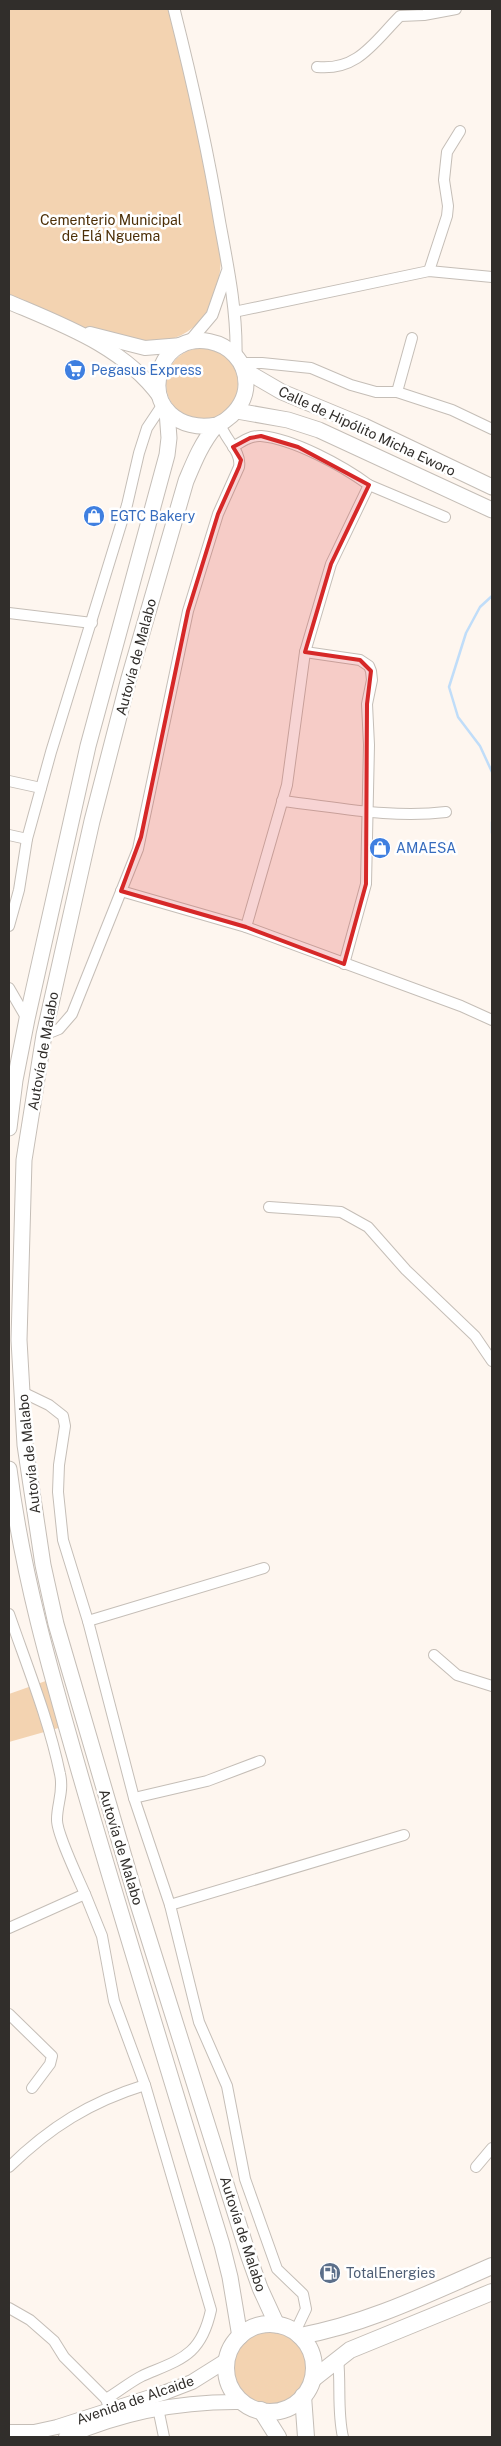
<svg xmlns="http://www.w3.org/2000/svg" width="501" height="2446" font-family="'Public Sans',sans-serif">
<rect width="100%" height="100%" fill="#fef6ef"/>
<g fill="#f3d3b1">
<path d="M9 9H168L194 109 221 261C216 334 171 354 104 337 94 335 85 329 76 325 53 316 31 307 9 297Z"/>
<circle cx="202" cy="384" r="36"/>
<polygon points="57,1677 69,1725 9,1742 9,1694"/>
<circle cx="269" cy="2368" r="38"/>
</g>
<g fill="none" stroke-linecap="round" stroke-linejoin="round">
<g stroke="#c0ddf9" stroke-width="2.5">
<polyline points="492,596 480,607 466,633 449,687 458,717 480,746 492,772"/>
<polyline points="492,822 492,833"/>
</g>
<g stroke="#c5beb7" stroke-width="12">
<g id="minor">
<path d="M317 67C358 71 374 42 400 16L424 15 456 9"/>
<polyline points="429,271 447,216 448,206 444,180 447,152 460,131"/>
<polyline points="234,312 429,271 492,277"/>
<polyline points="241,363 262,363 311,368 351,385 376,392 397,392 452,410 492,429"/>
<polyline points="397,392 412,338"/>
<path d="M233 447C241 442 251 435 261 436 294 439 343 466 369 485L331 564 305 652 287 785 246 927"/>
<polyline points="369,485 445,517"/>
<polyline points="9,613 92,623"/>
<polyline points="305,652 360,660 369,666 371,671 372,680 367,704 369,745 366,884 344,964"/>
<polyline points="9,781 41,788"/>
<path d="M282 801C336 807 392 819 446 812"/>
<polyline points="9,835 27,839"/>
<polyline points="121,891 246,927 461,1006 492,1020"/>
<polyline points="9,926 19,890 27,839 51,752 127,505 139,453 147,428 163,404"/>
<polyline points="9,988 27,1019"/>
<path d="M44 1035 59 1029 72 1014 138 849 188 611 218 514 239 467C242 451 224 439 220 423"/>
<polyline points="269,1207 341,1212 368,1227 406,1270 475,1336 492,1361"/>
<polyline points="22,1392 49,1405 63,1416 65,1426 59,1465 58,1492 63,1540 88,1621 134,1798 170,1905 199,2022 227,2086 245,2179 277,2269 303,2294 306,2309 295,2332"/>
<path d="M9 1614C27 1666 49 1720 60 1774 64 1791 57 1804 57 1819 56 1832 79 1880 85 1894"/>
<polyline points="88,1621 264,1568"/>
<polyline points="434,1655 457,1675 492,1686"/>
<polyline points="134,1798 207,1781 260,1761"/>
<polyline points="170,1905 404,1835"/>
<path d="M9 1928 85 1894 102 1936 114 2001 145 2085 211 2310C201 2356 181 2359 142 2376 130 2382 118 2392 106 2399L112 2416"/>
<polyline points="9,2014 52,2056 50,2064 32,2088"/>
<path d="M9 2167C50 2127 90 2102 145 2085"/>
<polyline points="476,2167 492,2148"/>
<polyline points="9,2308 30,2320 54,2341 64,2357 106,2399"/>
<path d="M338 2358C341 2385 337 2411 343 2437"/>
<polyline points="158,2408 164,2437"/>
</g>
</g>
<g stroke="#c5beb7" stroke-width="13">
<g id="tertiary">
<path d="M174 9C192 80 208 151 220 224 228 267 237 311 236 355"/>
<polyline points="190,341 212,315 227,272"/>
</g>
</g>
<g stroke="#c5beb7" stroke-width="16">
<g id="secondary">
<path d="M9 302C63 325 124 347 160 397"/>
<polyline points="90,334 145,348 182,345"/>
<polyline points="9,2432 34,2432 57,2427 166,2392 192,2382 227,2360"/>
<path d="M66 2437C122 2412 181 2401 243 2402"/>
</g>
</g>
<g stroke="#c5beb7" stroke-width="17">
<g id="primary">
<polyline points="244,370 282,392 364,426 492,487"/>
<polyline points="237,411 288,420 319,430 492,510"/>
<path d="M216 425C180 432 148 407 161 368 177 323 246 337 246 384 246 398 238 411 227 419 223 423 218 423 215 427 201 444 194 462 186 481L129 678 92 821 44 1035 24 1160 19 1340 25 1445 43 1565 56 1624 137 1901 249 2257 260 2288 277 2325"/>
<polyline points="9,1128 15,1080 27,1019 88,746 167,455 169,438 167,411"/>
<path d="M9 1469C23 1581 55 1687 86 1795 130 1946 176 2095 222 2245L230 2277 240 2337"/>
</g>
</g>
<g stroke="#c5beb7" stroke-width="18">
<g id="trunk">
<circle cx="270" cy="2368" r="44"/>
<path d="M300 2336C367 2324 430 2293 492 2266"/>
<polyline points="313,2379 350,2350 492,2292"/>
<polyline points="303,2396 306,2437"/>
<polyline points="261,2410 278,2437"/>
</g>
</g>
<use href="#minor" stroke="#fff" stroke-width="10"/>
<use href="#tertiary" stroke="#fff" stroke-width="11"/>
<use href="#secondary" stroke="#fff" stroke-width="14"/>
<use href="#primary" stroke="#fff" stroke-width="15"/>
<use href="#trunk" stroke="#fff" stroke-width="16"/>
</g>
<path fill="#d62828" fill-opacity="0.2" stroke="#d62828" stroke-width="4" stroke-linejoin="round" d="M261 436 298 447 369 485 331 564 305 652 360 660 371 671 367 704 366 884 344 964 246 927 121 891 141 837 188 611 218 514 239 467 241 460 233 447 250 438Z"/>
<defs>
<g id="supermarket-disc" transform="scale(1.125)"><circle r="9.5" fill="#3f7fe0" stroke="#fff"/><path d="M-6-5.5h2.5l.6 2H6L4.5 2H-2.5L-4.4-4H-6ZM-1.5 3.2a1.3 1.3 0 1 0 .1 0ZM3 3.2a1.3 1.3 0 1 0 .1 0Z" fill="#fff"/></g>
<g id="shop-disc" transform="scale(1.125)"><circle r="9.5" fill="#3f7fe0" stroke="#fff"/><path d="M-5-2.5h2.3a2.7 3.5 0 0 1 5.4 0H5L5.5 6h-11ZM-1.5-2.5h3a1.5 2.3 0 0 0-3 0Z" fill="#fff"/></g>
<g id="fuel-disc" transform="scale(1.125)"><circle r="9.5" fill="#5c6f8a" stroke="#fff"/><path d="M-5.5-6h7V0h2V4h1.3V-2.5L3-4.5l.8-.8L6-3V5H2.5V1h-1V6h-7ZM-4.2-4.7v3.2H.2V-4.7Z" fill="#fff"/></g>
</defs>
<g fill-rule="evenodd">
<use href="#supermarket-disc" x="75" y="370"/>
<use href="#shop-disc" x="94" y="516"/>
<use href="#shop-disc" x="380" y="848"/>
<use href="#fuel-disc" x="330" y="2273"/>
</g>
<g text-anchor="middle" stroke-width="5" stroke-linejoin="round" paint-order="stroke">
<g font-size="14" fill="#4d2f07" stroke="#fff">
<text x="111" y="225">Cementerio Municipal<tspan x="111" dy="16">de Elá Nguema</tspan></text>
</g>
<g font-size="14" fill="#366cbe" stroke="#fff" text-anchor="start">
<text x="91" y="375">Pegasus Express</text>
<text x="110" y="521">EGTC Bakery</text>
<text x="396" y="853">AMAESA</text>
</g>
<g font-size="14" fill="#312e2b" stroke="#fff">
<text transform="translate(367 431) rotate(25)" y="5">Calle de Hipólito Micha Eworo</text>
<text transform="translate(136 657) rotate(-75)" y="5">Autovía de Malabo</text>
<text transform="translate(43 1051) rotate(-80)" y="5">Autovía de Malabo</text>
<text transform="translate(29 1454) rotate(-96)" y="5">Autovía de Malabo</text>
<text transform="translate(121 1847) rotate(73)" y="5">Autovía de Malabo</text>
<text transform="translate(243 2234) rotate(72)" y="5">Autovía de Malabo</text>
<text transform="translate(135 2400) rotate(-19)" y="5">Avenida de Alcaide</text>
</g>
<g font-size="14" fill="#4e5e75" stroke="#fff" text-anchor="start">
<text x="346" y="2278">TotalEnergies</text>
</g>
</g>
<rect width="501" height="2446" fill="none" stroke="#312e2b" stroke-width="20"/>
</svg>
